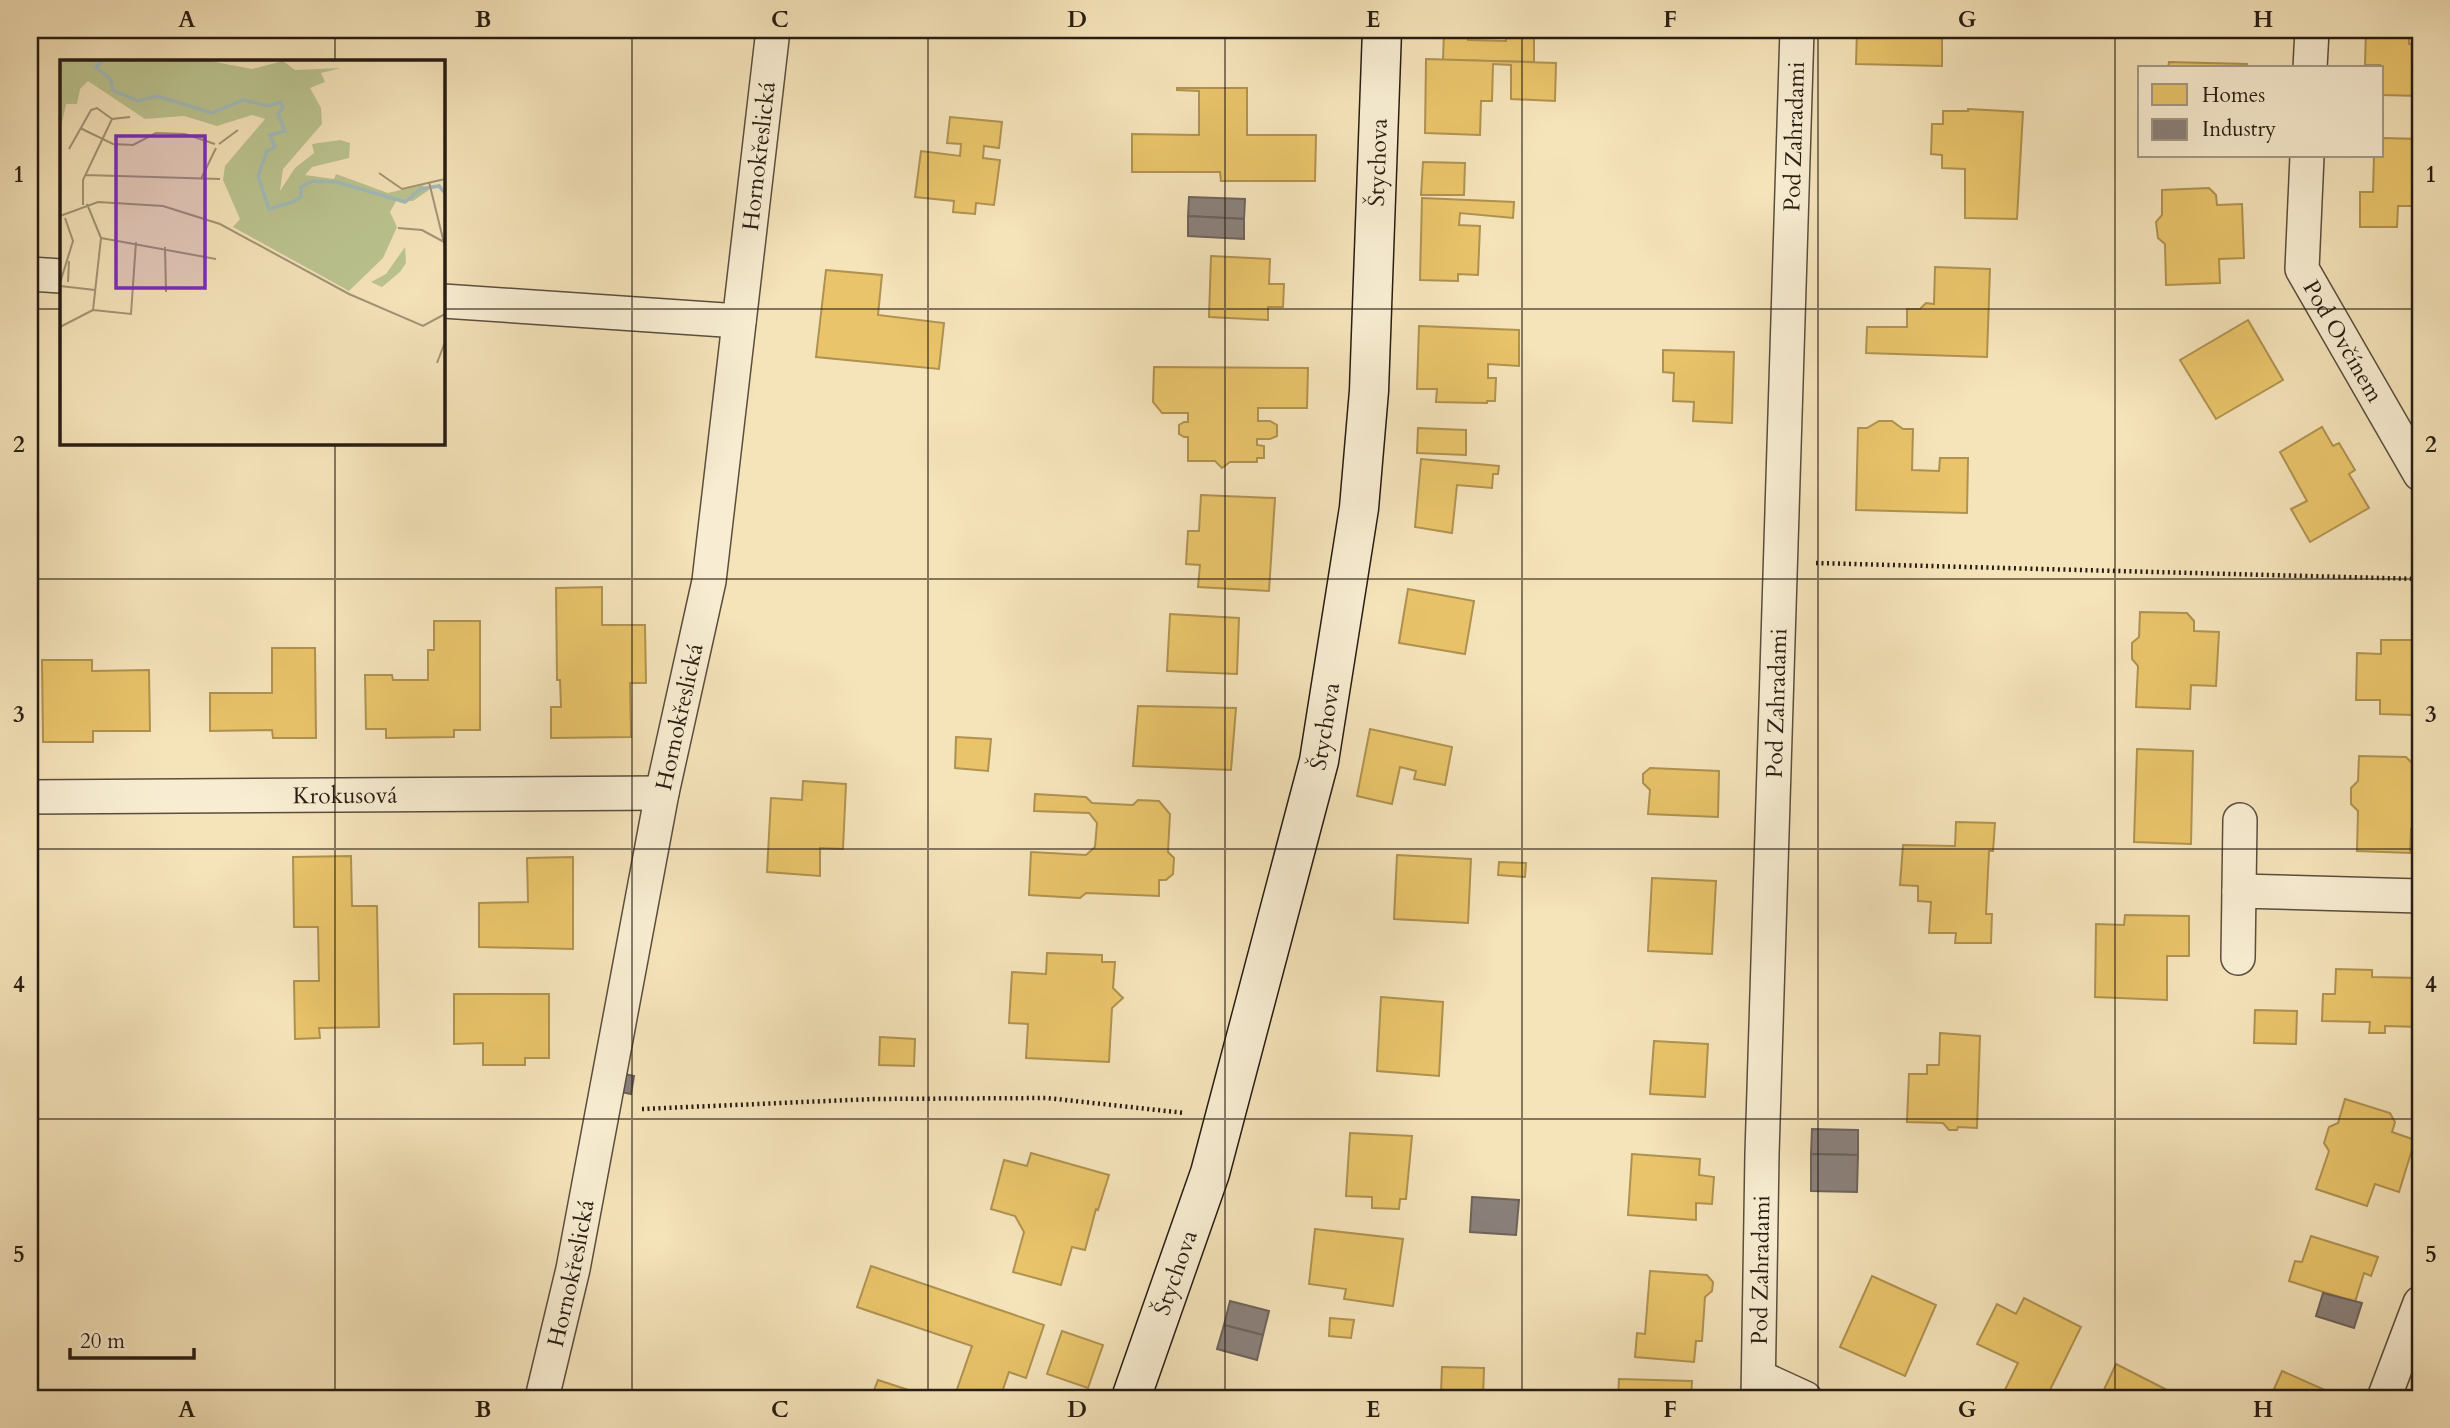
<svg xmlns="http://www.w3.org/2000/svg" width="2450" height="1428" font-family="Cardo,serif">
<rect width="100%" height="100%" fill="#f5e3ba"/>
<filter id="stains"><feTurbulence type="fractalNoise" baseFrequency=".00286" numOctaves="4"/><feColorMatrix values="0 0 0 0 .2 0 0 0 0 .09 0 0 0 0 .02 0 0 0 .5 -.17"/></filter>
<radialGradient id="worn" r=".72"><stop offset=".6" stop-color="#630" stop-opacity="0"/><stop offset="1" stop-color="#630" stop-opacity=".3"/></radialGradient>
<g fill="#e9c46a" stroke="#af9250" stroke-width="2">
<rect x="1211" y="30" width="61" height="5"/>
<polygon points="1444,30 1468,30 1468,40 1506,41 1507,30 1534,30 1534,62 1443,60"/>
<polygon points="1857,30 1942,30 1942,66 1856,64"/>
<polygon points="2366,30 2409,30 2409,44 2420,44 2420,96 2382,95 2382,68 2380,68 2380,65 2365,65"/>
<polygon points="1426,59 1556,63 1555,101 1511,99 1511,65 1493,64 1492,101 1481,101 1480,135 1425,133"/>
<polygon points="2169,62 2247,64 2246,68 2168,68"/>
<polygon points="1177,88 1247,88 1247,135 1316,135 1315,181 1221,181 1220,172 1132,172 1132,134 1199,135 1199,91 1177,90"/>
<polygon points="1968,109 2023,112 2017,219 1965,218 1965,169 1942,168 1942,155 1931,154 1932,124 1943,124 1943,111 1968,111"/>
<polygon points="950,117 1002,122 999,148 984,146 983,158 1000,160 994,205 976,203 975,214 953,212 954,201 915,197 921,151 960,156 961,144 947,143"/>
<polygon points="2382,138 2420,139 2420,206 2398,206 2397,227 2360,227 2360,192 2373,192 2374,156 2382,156"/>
<polygon points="1423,162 1465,163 1464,195 1421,195"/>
<polygon points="2209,188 2216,195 2217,205 2242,204 2244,258 2219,259 2220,283 2166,285 2165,244 2158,238 2156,222 2162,215 2162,190"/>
<polygon points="1422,198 1514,202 1513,218 1460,213 1459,225 1480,226 1478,275 1458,274 1458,281 1420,280"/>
<polygon points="1211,256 1270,259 1269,284 1284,284 1283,307 1268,307 1268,320 1209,317"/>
<polygon points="1935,267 1990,269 1987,357 1866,353 1867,327 1907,327 1907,309 1920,309 1926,303 1934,304"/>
<polygon points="826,270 882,275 878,315 944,323 939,369 816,357"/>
<polygon points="2248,320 2283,380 2216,419 2180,360"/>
<polygon points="1419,326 1519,330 1519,366 1488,364 1488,378 1496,378 1495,401 1487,401 1487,403 1436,402 1437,389 1417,389"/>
<polygon points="1663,350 1734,352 1732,423 1693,421 1694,402 1673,401 1674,373 1663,372"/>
<polygon points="1154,367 1308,368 1307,408 1258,408 1258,421 1270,421 1277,425 1277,436 1270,439 1257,439 1257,445 1264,446 1264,458 1257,458 1257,462 1230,462 1222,468 1215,461 1188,461 1188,437 1184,437 1179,434 1179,425 1184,422 1188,422 1188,413 1162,413 1153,402"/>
<polygon points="1879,421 1892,421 1903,429 1913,429 1912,470 1939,471 1940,458 1968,458 1967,513 1856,510 1858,428 1867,428"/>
<polygon points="2322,427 2333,446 2339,443 2355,470 2349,474 2369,508 2310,542 2291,509 2307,501 2280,452"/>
<polygon points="1418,428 1466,430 1466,455 1417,453"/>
<polygon points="1421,459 1499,466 1498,474 1493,474 1492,488 1457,485 1452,533 1415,527"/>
<polygon points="1201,495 1275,498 1269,591 1198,587 1200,565 1186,564 1188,531 1199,531"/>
<polygon points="602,587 602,625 645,625 646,683 630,683 631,737 551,738 551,707 561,707 560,680 557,680 556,588"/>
<polygon points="1408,589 1474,601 1465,654 1399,643"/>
<polygon points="2140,612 2187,613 2194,621 2194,631 2219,632 2216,686 2191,685 2190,709 2136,707 2138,666 2132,659 2132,643 2139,637"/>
<polygon points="1170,614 1239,618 1237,674 1167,671"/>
<polygon points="434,621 480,621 480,730 454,730 454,737 386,738 386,729 366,729 365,675 392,675 393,680 428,680 428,650 434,650"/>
<polygon points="2381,640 2414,640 2413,654 2420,655 2420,701 2413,700 2412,715 2380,714 2380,700 2356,700 2357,653 2381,654"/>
<polygon points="272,648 315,648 316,738 273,738 272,730 210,731 210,693 272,693"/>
<polygon points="42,660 92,660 92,671 149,670 150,731 93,731 93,742 43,742"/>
<polygon points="1138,706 1236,708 1231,770 1133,766"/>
<polygon points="1370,729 1452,747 1445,785 1414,779 1416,771 1400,767 1392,804 1357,796"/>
<polygon points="956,737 991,739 988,771 955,768"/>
<polygon points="2137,749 2193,751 2191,844 2134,842"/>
<polygon points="2359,756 2406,757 2413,764 2413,775 2420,775 2420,829 2411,829 2410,853 2357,851 2358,811 2351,804 2351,788 2358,781"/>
<polygon points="1650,768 1719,771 1718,817 1648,814 1650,790 1643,783 1643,774"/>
<polygon points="803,781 846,784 843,849 820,848 820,876 767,872 771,798 802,800"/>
<polygon points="1035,794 1086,797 1092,803 1133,805 1138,800 1159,801 1170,814 1168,852 1174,858 1173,874 1166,880 1159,880 1159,896 1086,893 1080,898 1029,895 1031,852 1086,855 1095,847 1097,823 1089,813 1034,811"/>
<polygon points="1956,822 1995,823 1993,851 1989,851 1986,914 1992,914 1991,943 1955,943 1956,933 1929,933 1931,902 1918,901 1918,886 1900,885 1903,845 1955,846"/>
<polygon points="1397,855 1471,859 1468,923 1394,919"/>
<polygon points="351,856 352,906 377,906 379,1027 319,1028 320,1038 295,1039 294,981 319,981 318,927 294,927 293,857"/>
<polygon points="573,857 573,949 479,947 479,903 528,902 527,858"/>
<polygon points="1499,862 1526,863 1525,877 1498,875"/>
<polygon points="1652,878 1716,881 1712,954 1648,951"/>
<polygon points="2125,915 2189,916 2189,956 2167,956 2167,1000 2095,997 2096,924 2124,925"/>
<polygon points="1047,953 1102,955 1102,962 1115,962 1113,988 1123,998 1112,1008 1109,1062 1026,1058 1028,1024 1009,1023 1012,972 1046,974"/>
<polygon points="2336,969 2372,970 2372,977 2420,978 2420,1027 2385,1026 2385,1033 2369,1033 2370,1022 2322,1021 2323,994 2335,994"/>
<polygon points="454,994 549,994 549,1058 525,1058 525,1065 483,1065 483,1043 454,1044"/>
<polygon points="1381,997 1443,1002 1439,1076 1377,1071"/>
<polygon points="2255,1010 2297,1011 2296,1044 2254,1043"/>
<polygon points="1940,1033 1980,1036 1977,1128 1958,1127 1957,1130 1949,1130 1943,1123 1907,1122 1909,1074 1927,1074 1927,1065 1939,1065"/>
<polygon points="880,1037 915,1039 914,1066 879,1065"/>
<polygon points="1654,1041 1708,1044 1705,1097 1650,1094"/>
<polygon points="2345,1099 2390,1113 2395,1122 2392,1132 2415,1140 2399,1192 2375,1184 2367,1206 2316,1189 2329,1151 2324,1143 2329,1127 2338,1123"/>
<polygon points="1350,1133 1412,1136 1406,1199 1400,1199 1399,1209 1372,1208 1372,1197 1346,1196"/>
<polygon points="1031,1153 1109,1175 1098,1210 1096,1209 1085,1250 1072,1247 1061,1285 1013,1272 1024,1232 1015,1216 991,1209 1004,1160 1027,1166"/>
<polygon points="1632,1154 1700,1159 1699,1175 1714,1177 1712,1204 1696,1203 1696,1220 1628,1215"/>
<polygon points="1315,1229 1403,1239 1393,1306 1344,1299 1346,1289 1309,1284"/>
<polygon points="2311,1236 2378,1257 2371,1276 2364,1273 2355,1302 2289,1281 2295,1261 2302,1262"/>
<polygon points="871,1266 1044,1325 1026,1378 1009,1372 1000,1398 954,1398 972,1346 857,1307"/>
<polygon points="1650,1271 1707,1275 1713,1282 1712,1291 1705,1297 1702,1341 1696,1341 1694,1362 1635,1357 1637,1333 1645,1334"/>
<polygon points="1872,1276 1936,1305 1905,1376 1840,1347"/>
<polygon points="2024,1298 2081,1327 2046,1398 2001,1398 2018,1363 1977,1344 1997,1304 2016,1314"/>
<polygon points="1330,1318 1354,1320 1351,1338 1329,1336"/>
<polygon points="1062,1331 1103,1345 1088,1388 1047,1374"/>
<polygon points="2116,1364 2173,1393 2170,1398 2100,1398"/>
<polygon points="1442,1367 1484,1368 1483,1398 1387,1398 1388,1390 1441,1393"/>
<polygon points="2282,1371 2325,1390 2322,1398 2270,1398"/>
<polygon points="1619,1379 1692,1381 1691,1398 1618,1398"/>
<polygon points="878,1380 933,1398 871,1398"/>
</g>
<g fill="#8a817c" stroke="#6c635c" stroke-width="2">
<polygon points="1189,197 1245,199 1244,219 1188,216"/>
<polygon points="1188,216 1244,219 1244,239 1188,236"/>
<polygon points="620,1073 634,1076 631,1094 616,1091"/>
<polygon points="1812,1129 1858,1130 1858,1155 1811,1154"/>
<polygon points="1811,1154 1858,1155 1857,1192 1811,1191"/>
<polygon points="1472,1197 1519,1200 1516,1235 1470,1232"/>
<polygon points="2323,1293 2362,1303 2354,1328 2316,1316"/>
<polygon points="1230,1301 1269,1311 1263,1335 1224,1325"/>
<polygon points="1224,1325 1263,1335 1257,1360 1217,1349"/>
</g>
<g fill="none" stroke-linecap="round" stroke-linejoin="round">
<g stroke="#5a4e3d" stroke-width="36">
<g id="street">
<polyline points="2310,68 2312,30"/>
<path id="s1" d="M2307 156 2302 269 2420 474"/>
<polyline points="30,274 61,276"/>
<polyline points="443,301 739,321"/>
<path id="s2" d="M30 797 662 793"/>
<polyline points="2239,891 2420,896"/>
<polyline points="2238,958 2240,820"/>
<polyline points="1759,1377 1805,1398"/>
<path id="s3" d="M542 1398 573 1269 662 793 709 581 773 30"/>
<path id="s4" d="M1758 1398 1762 1154 1797 30"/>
<polyline points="2384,1398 2420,1303"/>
</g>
</g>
<g stroke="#271d13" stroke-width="41">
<g id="secondary">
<path id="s5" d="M1131 1398 1210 1173 1319 761 1359 508 1369 391 1382 30"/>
</g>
</g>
<g stroke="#271d13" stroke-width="4.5" stroke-dasharray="2 3.5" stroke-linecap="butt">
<polyline points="1816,563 2420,579"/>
<polyline points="642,1109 873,1099 1047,1098 1185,1113"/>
</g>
<use href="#street" stroke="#f8edd2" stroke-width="33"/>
<use href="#secondary" stroke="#f8edd2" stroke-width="38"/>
</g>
<path fill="none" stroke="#271d13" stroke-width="2" stroke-opacity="0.55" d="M335 30V61M632 30V1398M928 30V1398M1225 30V1398M1522 30V1398M1818 30V1398M2115 30V1398M30 309H61M443 309H2420M335 443V1398M30 579H2420M30 849H2420M30 1119H2420"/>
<g text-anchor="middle" stroke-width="7" stroke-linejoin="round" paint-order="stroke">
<g font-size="23" fill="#271d13" stroke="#f8edd2">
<text dy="8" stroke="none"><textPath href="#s4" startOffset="1262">Pod Zahradami</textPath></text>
<text dy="8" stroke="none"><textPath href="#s3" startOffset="1262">Hornokřeslická</textPath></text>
<text dy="8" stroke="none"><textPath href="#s5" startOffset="1267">Štychova</textPath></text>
<text dy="8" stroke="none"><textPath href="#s1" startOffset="196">Pod Ovčínem</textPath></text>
<text dy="8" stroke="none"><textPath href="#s4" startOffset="695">Pod Zahradami</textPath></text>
<text dy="8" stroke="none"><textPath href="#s3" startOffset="695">Hornokřeslická</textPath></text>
<text dy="8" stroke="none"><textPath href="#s5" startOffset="700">Štychova</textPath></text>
<text dy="8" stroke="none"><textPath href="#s2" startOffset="315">Krokusová</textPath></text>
<text dy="8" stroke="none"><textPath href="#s4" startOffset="128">Pod Zahradami</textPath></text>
<text dy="8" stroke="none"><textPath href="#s5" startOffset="133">Štychova</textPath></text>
<text dy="8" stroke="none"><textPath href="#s3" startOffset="128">Hornokřeslická</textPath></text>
</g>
</g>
<g transform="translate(60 60)">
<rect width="385" height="385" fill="#f5e3ba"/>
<path d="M0 0H145L192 9 223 1 235 10 281 8 261 13 265 22 250 28 261 48 262 64 223 109 220 131 235 108 254 93 252 84 280 80 290 83 289 98 252 107 245 115 274 119 276 114 328 133 362 125 369 130 353 141H336L330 152 337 167 323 198 289 231 173 167 180 159 163 120 165 106 205 59 192 55 157 66 124 56 85 59 28 21 20 29 17 44H6L0 72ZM345 187 346 203 340 212 322 227 311 222 326 214Z" fill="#bbc490"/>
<path fill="none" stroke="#a2bbbb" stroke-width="3.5" d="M43 0 36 7 51 20 53 30 78 41 97 36 152 53 183 40 209 46 221 42 223 48 218 54 225 71 210 75 215 87 207 91 198 116 209 149 233 142 241 137V127L253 121 277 122 345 142 361 129 379 126 385 133"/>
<path fill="none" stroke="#a39477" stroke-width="2" d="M20 68 53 84 73 85 96 73 125 74 155 84M159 84 178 70M9 89 31 50 37 48 52 59M319 113 342 129 385 119M25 115 160 119M141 119 156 88M369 122 385 187M23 145V120L52 59 70 57M0 156 38 142 103 146 160 164 289 234 363 266 385 254M338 168 362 170 384 182M41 178 156 199M105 187 106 232M8 222 9 201M0 223 13 181 5 158M0 226 35 230M33 250 71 254 76 182M0 267 33 250 41 178 27 144M377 303 385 282"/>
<path fill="#7b2cbf" fill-opacity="0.15" stroke="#7b2cbf" stroke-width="3.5" d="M56 76H145V228H56Z"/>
<rect width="385" height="385" fill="none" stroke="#271d13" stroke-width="3.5"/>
</g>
<rect width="2450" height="1428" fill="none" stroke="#f5e3ba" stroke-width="77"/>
<rect x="2138" y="66" width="245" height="91" fill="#f8edd2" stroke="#a49a86" stroke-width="2"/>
<rect x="2152" y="84" width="35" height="21" fill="#e9c46a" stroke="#a49a86" stroke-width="2"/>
<text x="2202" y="102" font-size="21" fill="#271d13">Homes</text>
<rect x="2152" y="119" width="35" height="21" fill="#8a817c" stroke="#a49a86" stroke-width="2"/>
<text x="2202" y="136" font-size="21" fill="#271d13">Industry</text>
<path d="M70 1348v10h124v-10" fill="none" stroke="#271d13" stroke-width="3.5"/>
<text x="80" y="1348" font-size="21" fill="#271d13" stroke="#f8edd2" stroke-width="5" paint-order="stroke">20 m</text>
<rect x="38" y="38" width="2374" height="1352" fill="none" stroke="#271d13" stroke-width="2.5"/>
<g font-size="23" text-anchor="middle" font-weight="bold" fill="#271d13">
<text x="187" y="27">A</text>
<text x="483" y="27">B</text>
<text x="780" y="27">C</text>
<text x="1077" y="27">D</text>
<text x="1373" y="27">E</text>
<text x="1670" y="27">F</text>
<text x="1967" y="27">G</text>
<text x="2263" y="27">H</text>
<text x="19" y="182">1</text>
<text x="2431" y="182">1</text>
<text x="19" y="452">2</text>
<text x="2431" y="452">2</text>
<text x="19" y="722">3</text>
<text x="2431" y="722">3</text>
<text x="19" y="992">4</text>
<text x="2431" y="992">4</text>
<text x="19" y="1262">5</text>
<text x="2431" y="1262">5</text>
<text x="187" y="1417">A</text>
<text x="483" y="1417">B</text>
<text x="780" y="1417">C</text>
<text x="1077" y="1417">D</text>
<text x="1373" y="1417">E</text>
<text x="1670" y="1417">F</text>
<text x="1967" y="1417">G</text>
<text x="2263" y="1417">H</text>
</g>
<rect width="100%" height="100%" filter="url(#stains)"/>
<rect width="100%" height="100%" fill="url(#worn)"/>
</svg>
